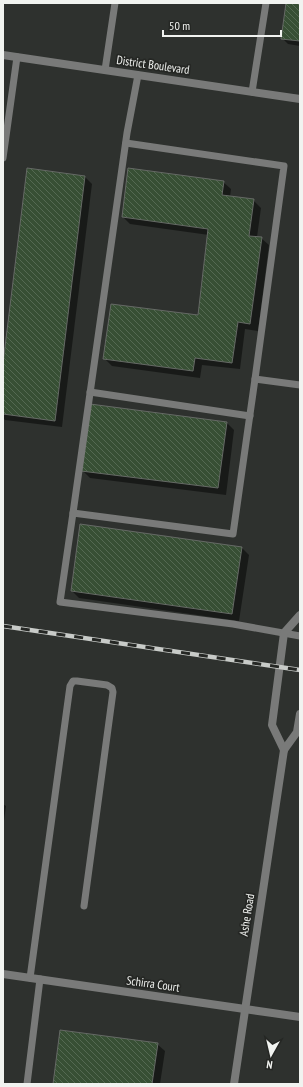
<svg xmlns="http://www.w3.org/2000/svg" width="303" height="1087" font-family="'PT Sans Narrow',sans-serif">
<defs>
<pattern id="building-back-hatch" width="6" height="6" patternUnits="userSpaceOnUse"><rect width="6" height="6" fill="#374f34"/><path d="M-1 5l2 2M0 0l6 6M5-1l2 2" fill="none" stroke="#546952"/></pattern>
</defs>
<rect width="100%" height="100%" fill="#2e312e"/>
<g fill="#0007">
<polygon points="287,3 300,3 300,46 288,44 282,38"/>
<polygon points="85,177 92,184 62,427 5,420 3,418 3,371"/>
<polygon points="223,182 231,189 230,197 253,200 261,208 257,237 261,238 269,245 258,331 245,329 240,369 202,365 200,378 112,366 105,359 198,317 209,235 130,224 123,217"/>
<polygon points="227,423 234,430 226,495 90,478 82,470"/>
<polygon points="81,525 242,548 249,555 239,621 79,598 72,591"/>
<polygon points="3,804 6,806 3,828"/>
<polygon points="157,1044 165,1051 160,1084 54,1084"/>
</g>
<g fill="url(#building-back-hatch)" stroke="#656965">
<polygon points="286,3 300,3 300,41 281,39"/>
<polygon points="27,168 85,176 55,421 3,414 3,363"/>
<polygon points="128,168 224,181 222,195 254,199 249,236 262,237 250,324 238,322 232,363 195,358 193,371 103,359 111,304 198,315 208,229 122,217"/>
<polygon points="90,404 227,422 218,488 81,471"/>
<polygon points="80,524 242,547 232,614 71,591"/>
<polygon points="60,1030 158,1043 152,1084 53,1084"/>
</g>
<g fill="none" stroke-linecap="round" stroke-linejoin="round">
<g stroke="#797a79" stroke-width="7">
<polyline points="105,70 115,3"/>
<polyline points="138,75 127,133 73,513 233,534 255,379 300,385"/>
<polyline points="252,92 266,3"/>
<polyline points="126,143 284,166 255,379"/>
<polyline points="3,158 17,57"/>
<polyline points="90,392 250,416"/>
<polyline points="73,513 60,602 233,624 300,636"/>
<polyline points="30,978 70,686 73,681 77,681 107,685 112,688 113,692 84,906"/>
<polyline points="27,1084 40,979"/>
</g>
<g stroke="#797a79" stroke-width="8">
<polyline points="3,55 300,99"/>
<polyline points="3,974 300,1017"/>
</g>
<g stroke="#797a79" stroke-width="8">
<polyline points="284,750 272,725 284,633 300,615"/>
<polyline points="234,1084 284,750 297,732 300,714"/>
</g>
<g stroke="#c8cbc8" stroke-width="4.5">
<polyline id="rail" points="3,626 300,670"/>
</g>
<use href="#rail" stroke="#252724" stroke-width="3" stroke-dasharray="9" stroke-linecap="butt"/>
</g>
<g text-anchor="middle" stroke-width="3.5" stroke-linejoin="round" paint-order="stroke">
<g font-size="12" fill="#f1f3f0" stroke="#252724">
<text transform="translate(153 65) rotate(8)" y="4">District Boulevard</text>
<text transform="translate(247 915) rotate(-81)" y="4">Ashe Road</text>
<text transform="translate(153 984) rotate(8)" y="4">Schirra Court</text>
</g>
</g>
<rect width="303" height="1087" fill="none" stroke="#f1f3f0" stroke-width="8"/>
<g transform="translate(271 1055) rotate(188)" stroke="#252724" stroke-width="3" paint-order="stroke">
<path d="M0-3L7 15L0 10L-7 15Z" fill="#f1f3f0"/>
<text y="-6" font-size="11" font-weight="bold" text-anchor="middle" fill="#f1f3f0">N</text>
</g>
<path d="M163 30v6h118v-6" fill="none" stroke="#f1f3f0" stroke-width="2"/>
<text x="169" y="30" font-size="12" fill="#f1f3f0" stroke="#252724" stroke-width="3" paint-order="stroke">50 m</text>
</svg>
